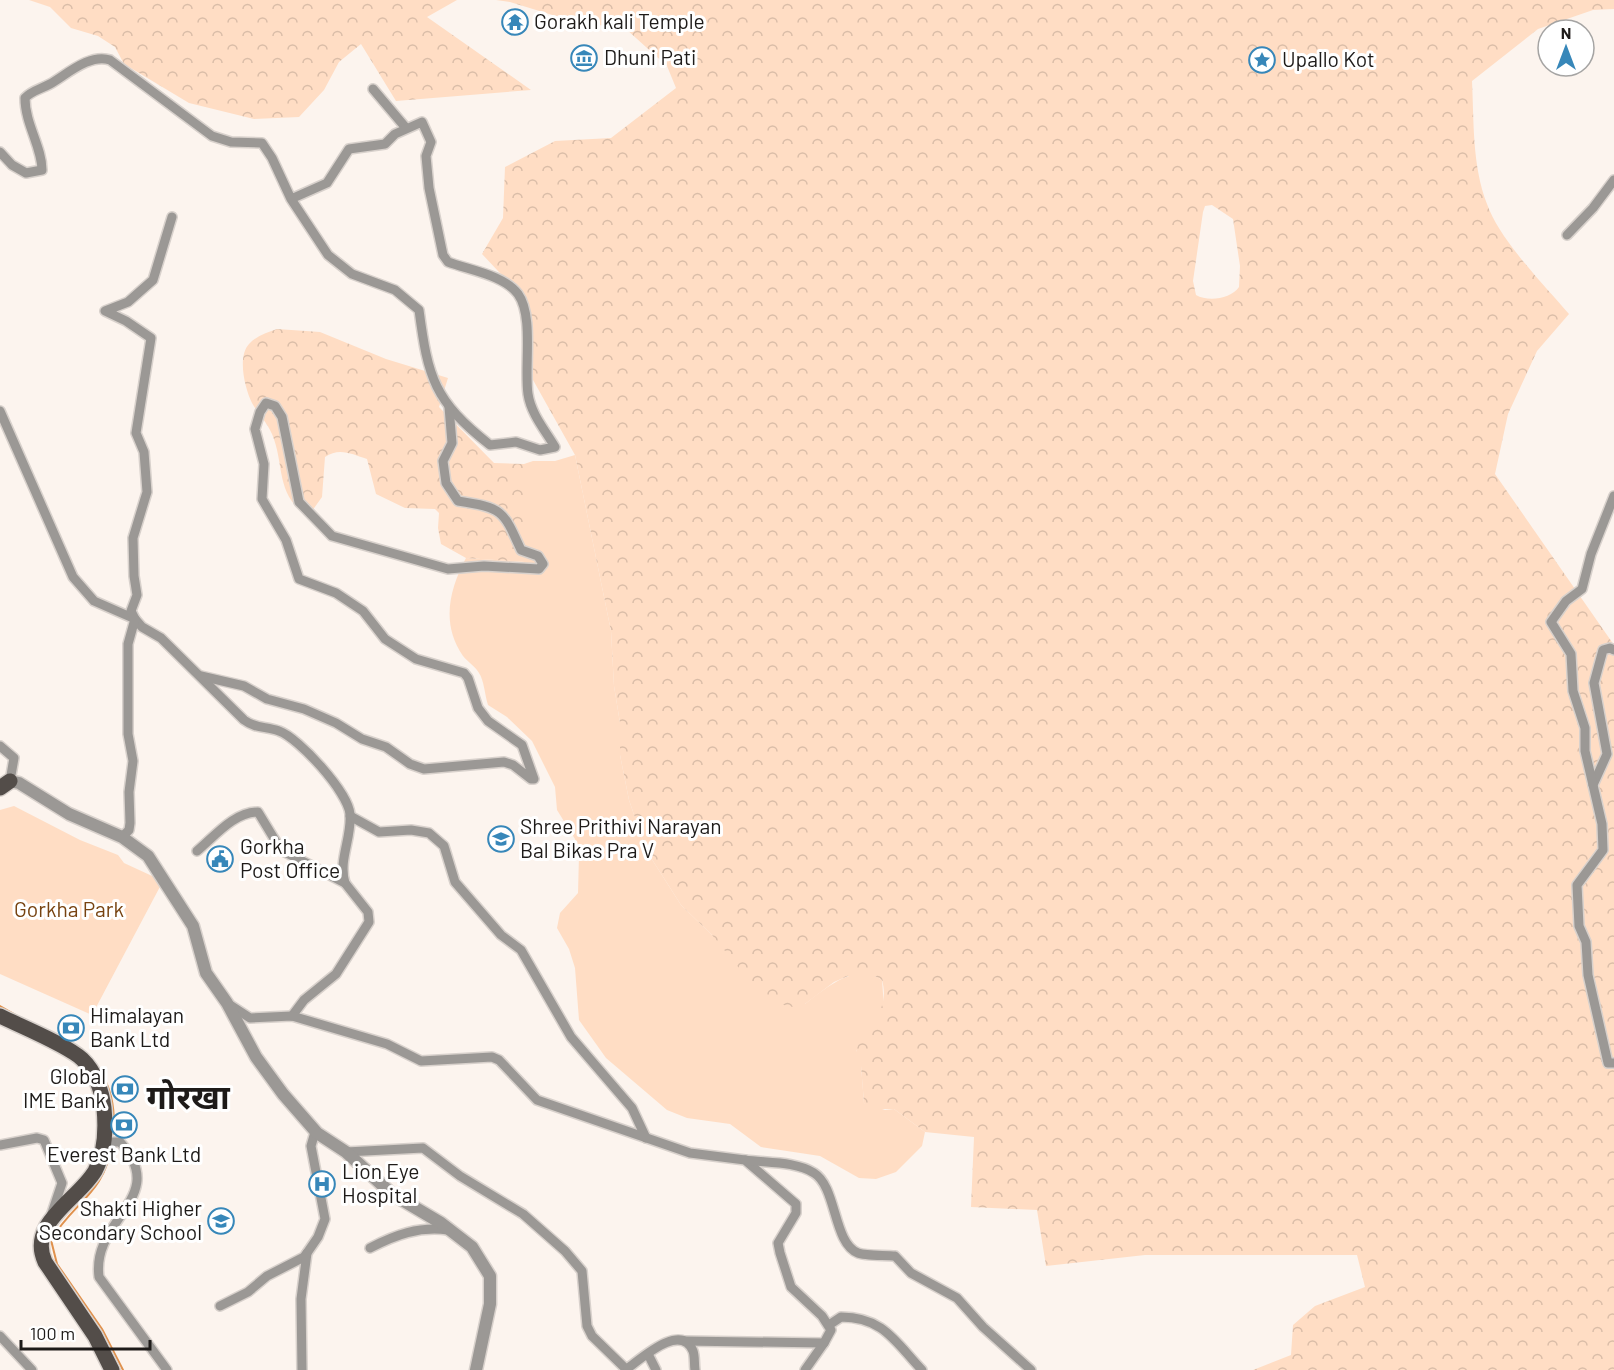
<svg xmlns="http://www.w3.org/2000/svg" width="1614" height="1370" font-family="Barlow,'Noto Sans Devanagari',sans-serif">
<defs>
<pattern id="forest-crowns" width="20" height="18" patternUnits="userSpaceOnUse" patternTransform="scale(1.5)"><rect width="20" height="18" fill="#ffddc4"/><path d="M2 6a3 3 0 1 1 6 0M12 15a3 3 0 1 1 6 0" fill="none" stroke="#dabda8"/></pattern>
</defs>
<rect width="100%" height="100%" fill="#fcf4ee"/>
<g fill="#ffddc4">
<path d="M575 455 611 631 614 686 620 723V755L629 800 646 850 681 905 712 935 805 1004C825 989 856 961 882 980L884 1007 856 1051 861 1065 864 1103 885 1110 894 1109 925 1132 922 1146 896 1172 876 1179 859 1178 820 1156 761 1147 730 1124 687 1118 667 1110 606 1058 579 1020 575 968 569 949 557 928 560 913 578 893 579 855 575 839 557 810 555 787 532 741 507 717 488 705C485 696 484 680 479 673 475 666 468 662 463 656 441 624 449 590 466 558L524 562V464L533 461H555Z"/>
<polygon points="14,806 80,840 118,855 124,863 163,881 92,1015 0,974 0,810"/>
</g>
<g fill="url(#forest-crowns)" fill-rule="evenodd">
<polygon points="29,0 457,0 427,17 531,90 396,101 361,44 339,62 324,90 299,117 254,119 189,103 124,64 115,47 98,36 71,28 50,7"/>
<path d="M496 0H1614V9L1593 10 1538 29 1472 81C1474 122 1472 165 1487 204 1499 239 1544 285 1569 314L1537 351 1508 414 1495 474 1614 645V1370H1253L1291 1355 1293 1325 1315 1306 1365 1287 1357 1255H1145L1046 1266 1037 1210 971 1207 974 1137 925 1132 894 1109H872L864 1103 861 1066 856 1061C852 1031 893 1020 882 980L875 976H848L834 982 805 1004 793 1007 779 1004 747 978 712 935 681 905 646 850 629 800 620 755V723L614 686 611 631 575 455 528 371V303L482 254 503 218 505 167 555 141 611 138 676 88 667 66 626 29 572 21 510 2ZM1212 205 1233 219 1240 266 1239 287C1231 299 1208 302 1196 295L1193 281 1203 212 1205 206Z"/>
<path d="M277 329 320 332 386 359 448 378 439 407 494 463 524 464 525 562 466 558 441 544 438 528 439 513 435 509 405 508 376 494 367 459C352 454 339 447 325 457L322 497 312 511H300C276 487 284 463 272 434 267 422 258 414 252 403 245 389 237 357 249 344 256 336 268 332 277 329Z"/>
</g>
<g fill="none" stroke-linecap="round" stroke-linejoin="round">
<g stroke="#e0914d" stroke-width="2">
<polyline points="0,1006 21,1018"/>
<path d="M59 1036C99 1054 118 1091 113 1134"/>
<path d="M112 1144C104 1195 74 1201 51 1240L57 1264 102 1329 123 1370"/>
</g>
<g stroke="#d8d1cc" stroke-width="12">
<g id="minor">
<polyline points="373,89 406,128"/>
<path d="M0 152 12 165 26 173 42 170C42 147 25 124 25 98 31 91 41 89 50 84 66 75 90 53 110 60L212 136 231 142 262 143 272 158 291 199 328 255 352 274 395 290 419 310C428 378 434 401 490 445L516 442 540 450 555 447C545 430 531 414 528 394 524 367 534 316 518 294 504 275 469 270 448 262L443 255 429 188 426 156 431 142 422 122 395 134 385 144 349 149 327 183 291 199"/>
<polyline points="1567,235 1593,208 1614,180"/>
<path d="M0 411 73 577 94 601 135 619 142 627 161 638 244 720C256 729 266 726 279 731 299 738 348 792 350 814 352 838 338 860 345 883"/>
<polyline points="1614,650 1610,648 1603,650 1594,683 1607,754 1593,785 1602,824 1603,850 1577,885 1579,926 1586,942 1588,975 1608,1063 1614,1063"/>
<path d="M201 676 244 686 267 699 304 709 336 723 362 739 386 747 410 764 424 769 504 762 513 765 531 779H534L522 745 488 721 478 708 468 678 464 673 416 659 385 639 363 611 336 593 299 579 286 540 262 499 264 464 255 429 260 412 266 403 275 406 282 417 299 502 332 536 448 569 484 566 539 569 543 564 538 556 521 550C503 510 503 508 458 501L446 483 443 461 452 443 449 407"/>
<polyline points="0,746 14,758 10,781"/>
<polyline points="1593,785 1585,751 1585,728 1573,691 1571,654 1551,622 1566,601 1582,589 1591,554 1614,496"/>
<polyline points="350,816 379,832 411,830 429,833 444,846 455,882 501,935 521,950 571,1037 632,1108 646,1138"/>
<polyline points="122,837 129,830 130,823 129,792 133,761 128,734 128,644 135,619 131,611 137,595 134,576 133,538 147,492 144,452 136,433 151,338 126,321 105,311 128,302 153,280 172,217"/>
<path d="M197 851C215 836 234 812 258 812L281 850 345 883 368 912 369 922 336 974 304 1000 292 1016"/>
<polyline points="227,1003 250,1018 292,1016 387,1044 421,1061 492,1057 499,1060 537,1100 690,1153 745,1160 796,1204 796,1213 778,1243 780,1253 791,1287 822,1316 831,1330 824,1343 685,1341"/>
<path d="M104 1142H120C171 1198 91 1218 99 1277L167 1370"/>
<polyline points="0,1145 37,1138 44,1140 62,1183 51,1216"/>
<polyline points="346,1152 423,1148 460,1176 523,1214 565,1251 582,1271 587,1326 592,1336 627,1370"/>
<path d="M745 1160C765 1163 796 1161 814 1173 837 1187 833 1243 858 1253 865 1256 885 1255 895 1256L911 1273 957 1298 983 1327 1031 1370"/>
<path d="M370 1248C395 1235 419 1226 448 1230"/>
<polyline points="220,1306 248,1292 267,1276 304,1257 307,1253"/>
<path d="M829 1325 841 1317C884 1317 896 1343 922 1370"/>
<polyline points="0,1336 32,1370"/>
<polyline points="648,1354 656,1370"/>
<path d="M628 1368C642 1358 681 1322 693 1351 695 1356 694 1364 695 1370"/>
<polyline points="302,1370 301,1299 307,1253 318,1237 325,1219 311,1146 315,1132"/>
<polyline points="805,1370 824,1343"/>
</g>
</g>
<g stroke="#d8d1cc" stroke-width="15">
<polyline id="tertiary" points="10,781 19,783 69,814 122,837 148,856 193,926 206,973 227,1003 256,1057 283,1094 317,1133 346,1152 392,1194 441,1223 472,1247 490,1276 490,1304 476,1370"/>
</g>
<g stroke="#d8d1cc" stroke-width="18">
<g id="primary">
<polyline points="0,788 10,781"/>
<path d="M0 1016C20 1026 67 1045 82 1059 95 1071 102 1091 104 1108 106 1129 105 1153 95 1171 78 1200 27 1223 45 1262L95 1336 112 1370"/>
</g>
</g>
<use href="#minor" stroke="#9b9895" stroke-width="9"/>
<use href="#tertiary" stroke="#9b9895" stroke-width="12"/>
<use href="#primary" stroke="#534d49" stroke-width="15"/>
</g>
<defs>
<g id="temple-ring" transform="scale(1.35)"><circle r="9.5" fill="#fff" stroke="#3787b9" stroke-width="1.5"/><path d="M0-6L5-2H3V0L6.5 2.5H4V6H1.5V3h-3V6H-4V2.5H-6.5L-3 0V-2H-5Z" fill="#3787b9"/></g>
<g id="museum-ring" transform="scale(1.35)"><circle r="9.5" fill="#fff" stroke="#3787b9" stroke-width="1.5"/><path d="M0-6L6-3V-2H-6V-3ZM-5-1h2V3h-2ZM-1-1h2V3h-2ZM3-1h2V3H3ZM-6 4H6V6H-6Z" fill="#3787b9"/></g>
<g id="sight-ring" transform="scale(1.35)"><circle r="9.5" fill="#fff" stroke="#3787b9" stroke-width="1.5"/><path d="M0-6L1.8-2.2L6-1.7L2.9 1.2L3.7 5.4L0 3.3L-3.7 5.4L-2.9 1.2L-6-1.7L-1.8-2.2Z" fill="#3787b9"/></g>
<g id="school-ring" transform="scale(1.35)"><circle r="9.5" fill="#fff" stroke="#3787b9" stroke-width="1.5"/><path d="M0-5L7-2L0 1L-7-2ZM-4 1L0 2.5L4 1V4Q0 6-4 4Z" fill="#3787b9"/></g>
<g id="civic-ring" transform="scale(1.35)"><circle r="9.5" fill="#fff" stroke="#3787b9" stroke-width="1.5"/><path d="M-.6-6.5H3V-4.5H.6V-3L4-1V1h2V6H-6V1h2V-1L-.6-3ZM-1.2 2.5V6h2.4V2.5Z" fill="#3787b9"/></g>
<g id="bank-ring" transform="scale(1.35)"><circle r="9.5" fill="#fff" stroke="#3787b9" stroke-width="1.5"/><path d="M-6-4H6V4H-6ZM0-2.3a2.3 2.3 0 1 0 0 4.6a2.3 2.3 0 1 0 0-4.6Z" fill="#3787b9"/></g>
<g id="hospital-ring" transform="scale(1.35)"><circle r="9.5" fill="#fff" stroke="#3787b9" stroke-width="1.5"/><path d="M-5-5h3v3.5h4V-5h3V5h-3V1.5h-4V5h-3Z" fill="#3787b9"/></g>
</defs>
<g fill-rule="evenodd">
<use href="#temple-ring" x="515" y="22"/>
<use href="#museum-ring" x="584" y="58"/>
<use href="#sight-ring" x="1262" y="60"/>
<use href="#school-ring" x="501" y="839"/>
<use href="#civic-ring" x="220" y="859"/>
<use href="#bank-ring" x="71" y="1028"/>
<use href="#bank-ring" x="125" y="1089"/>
<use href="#bank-ring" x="124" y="1125"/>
<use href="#hospital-ring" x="322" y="1184"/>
<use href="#school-ring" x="221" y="1221"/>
</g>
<g text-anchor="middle" stroke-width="6" stroke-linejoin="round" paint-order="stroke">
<g font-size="21" fill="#1e1b19" stroke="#fff" text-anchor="start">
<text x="534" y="29">Gorakh kali Temple</text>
<text x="604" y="65">Dhuni Pati</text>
<text x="1282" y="67">Upallo Kot</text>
<text x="520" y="834">Shree Prithivi Narayan<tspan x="520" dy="24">Bal Bikas Pra V</tspan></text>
<text x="240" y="854">Gorkha<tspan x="240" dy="24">Post Office</tspan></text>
<text x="90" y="1023">Himalayan<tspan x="90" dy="24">Bank Ltd</tspan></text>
<text x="106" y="1084" text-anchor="end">Global<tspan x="106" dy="24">IME Bank</tspan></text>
<text x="124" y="1162" text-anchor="middle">Everest Bank Ltd</text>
<text x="342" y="1179">Lion Eye<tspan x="342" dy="24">Hospital</tspan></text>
<text x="202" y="1216" text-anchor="end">Shakti Higher<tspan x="202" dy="24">Secondary School</tspan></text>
</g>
<g font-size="21" fill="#774311" stroke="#fff">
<text x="69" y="917">Gorkha Park</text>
</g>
<g font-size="33" font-weight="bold" fill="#1e1b19" stroke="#fff">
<text x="188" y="1109">गोरखा</text>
</g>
</g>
<g transform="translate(1566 48)"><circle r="28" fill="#ffffff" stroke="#a5a4a3" stroke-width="1.5"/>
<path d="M0-4.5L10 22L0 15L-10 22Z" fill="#3787b9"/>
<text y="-9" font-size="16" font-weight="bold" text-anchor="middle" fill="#1e1b19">N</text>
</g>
<path d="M21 1340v9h129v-9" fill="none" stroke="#1e1b19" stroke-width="3"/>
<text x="30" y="1340" font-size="18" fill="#1e1b19" stroke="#ffffff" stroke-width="4.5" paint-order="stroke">100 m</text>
</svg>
